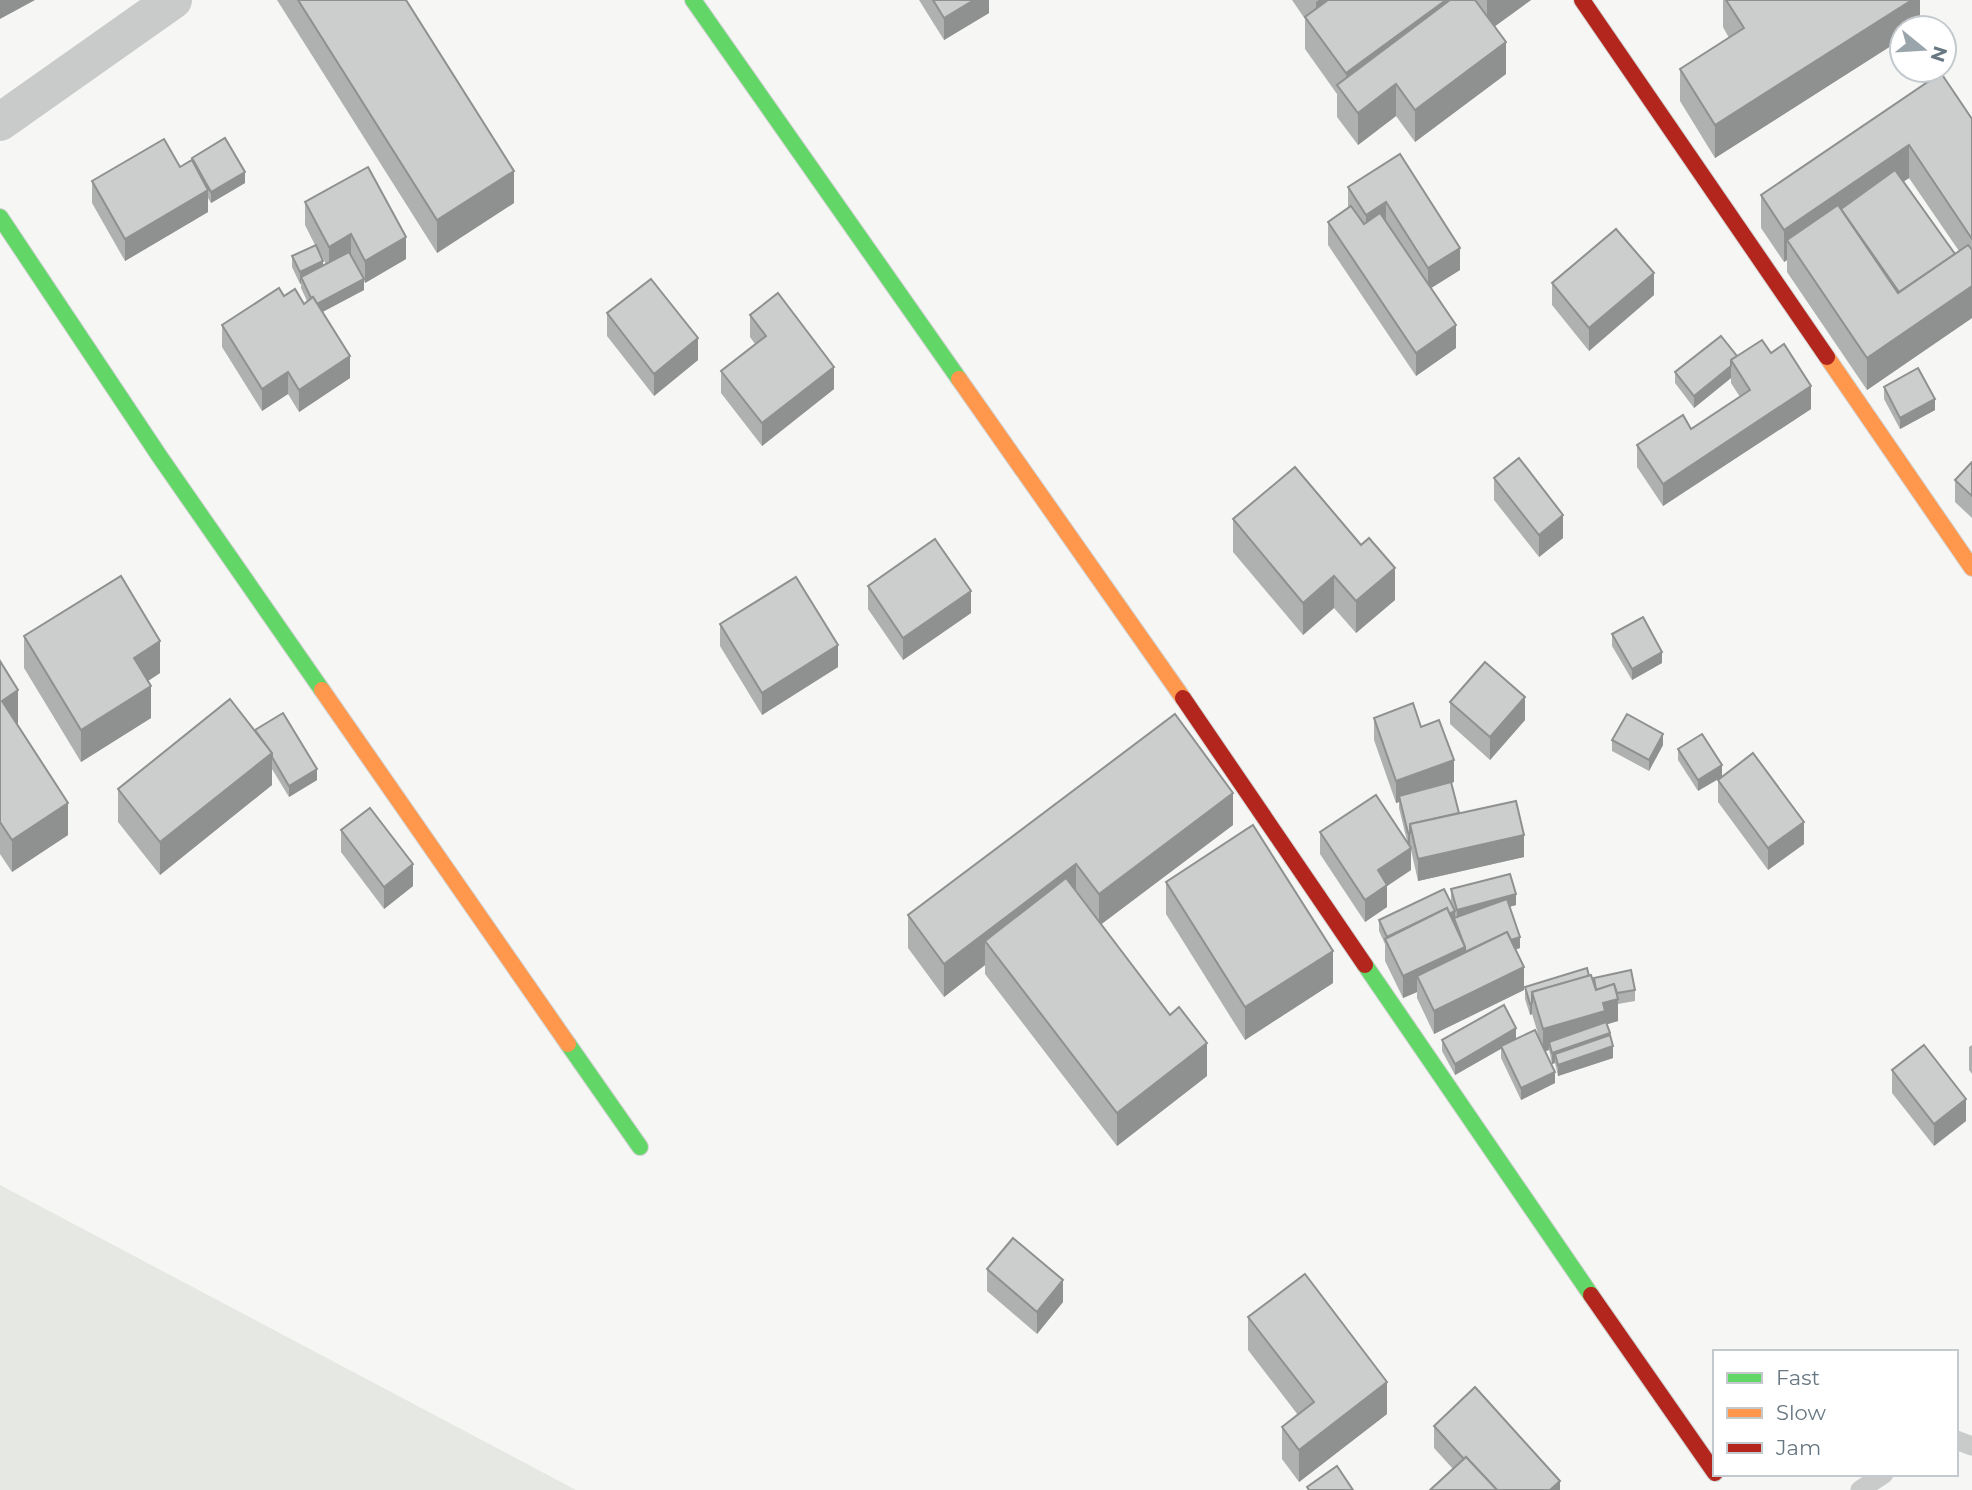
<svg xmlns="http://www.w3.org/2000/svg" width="1972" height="1490" font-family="Montserrat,sans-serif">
<rect width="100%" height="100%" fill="#f6f6f5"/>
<polygon fill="#e5e8e3" points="0,1185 576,1490 0,1490"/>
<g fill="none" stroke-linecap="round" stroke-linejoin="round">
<g stroke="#d2d3d3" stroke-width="18">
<g id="fast">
<polyline points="693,0 959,379"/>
<polyline points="0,217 160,457 322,690"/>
<polyline points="1365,965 1591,1295"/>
<polyline points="568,1044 640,1147"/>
</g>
</g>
<g stroke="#d2d3d3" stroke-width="18">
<g id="slow">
<polyline points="1827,357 1972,568"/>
<polyline points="959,379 1183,698"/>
<polyline points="322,690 568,1044"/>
</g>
</g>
<g stroke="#d2d3d3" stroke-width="18">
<g id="jam">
<polyline points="1582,0 1827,357"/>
<polyline points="1183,698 1365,965"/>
<polyline points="1591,1295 1715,1473"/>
</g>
</g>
<g stroke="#c9caca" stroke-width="19">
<polyline points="1956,1440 1972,1446"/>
<polyline points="1860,1490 1884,1474"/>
</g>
<polyline stroke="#c9caca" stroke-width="38" points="0,122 173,0"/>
<use href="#fast" stroke="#63d668" stroke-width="16"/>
<use href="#slow" stroke="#ff974d" stroke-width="16"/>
<use href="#jam" stroke="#b3261e" stroke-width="16"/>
</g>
<g fill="#afb1b1" fill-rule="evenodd">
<polygon points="277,0 406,0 514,203 437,253"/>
<polygon points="919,0 989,0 989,13 944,40"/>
<polygon points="1292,0 1531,0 1495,26 1506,74 1415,142 1396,116 1358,145 1337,117 1337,94 1305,49 1305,19"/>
<polygon points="1723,0 1920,0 1920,27 1715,158 1680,101 1680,69 1729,38 1723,27"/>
<path d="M1972 119V318L1867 390 1787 272V260L1784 262 1761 228V195ZM1909 178 1959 251 1955 254 1904 181Z"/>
<polygon points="1400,154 1460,270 1431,288 1456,348 1416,376 1328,245 1328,222 1348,208 1348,187"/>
<polygon points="192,158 245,183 211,203 208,198 208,212 125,261 92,203 92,181 180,167 192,161"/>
<path d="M305 202 406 259 365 283 364 281V290L322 312 350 378 299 412 288 394 262 411 222 347V325L284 296 304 304 307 301 301 288V283L300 284 292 267V256L315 245 305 225ZM317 247 326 264 323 265Z"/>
<polygon points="1552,283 1654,295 1589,351 1552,305"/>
<polygon points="607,313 698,360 654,396 607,336"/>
<polygon points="750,315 834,389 762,446 721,393 721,371 755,344 750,337"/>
<polygon points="1771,353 1811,409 1663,506 1637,467 1637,445 1691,429 1740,397 1731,383 1731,378 1694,408 1675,383 1675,372 1737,356"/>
<polygon points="1884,387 1935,410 1900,429 1884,399"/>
<polygon points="1972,462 1972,518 1955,502 1955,480"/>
<polygon points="1494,478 1563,538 1539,557 1494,500"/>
<polygon points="1233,519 1395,600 1356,633 1334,608 1303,635 1233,552"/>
<polygon points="868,586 971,613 903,660 868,609"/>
<polygon points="720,624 838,667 762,715 720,646"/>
<polygon points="1612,634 1662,663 1632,680 1612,646"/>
<polygon points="24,636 160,673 148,681 151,718 81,762 24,668"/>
<polygon points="0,661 18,723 16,724 68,835 12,872 0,854"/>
<polygon points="1450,702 1525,720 1490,760 1450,724"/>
<polygon points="1175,714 1233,825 1101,924 1207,1076 1117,1146 985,974 985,965 944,997 908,948 908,915"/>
<polygon points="1374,718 1421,727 1454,782 1451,783 1459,813 1524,857 1418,881 1411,850 1411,870 1387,886 1387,907 1365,922 1320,854 1320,832 1407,841 1399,808 1399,802 1396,803 1374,740"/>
<polygon points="255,731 317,780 289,797 272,769 272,785 160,875 118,822 118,789"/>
<polygon points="1702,734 1698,791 1678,760 1678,749"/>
<polygon points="1612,740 1663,745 1649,771 1612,751"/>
<polygon points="1718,780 1804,844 1768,870 1718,802"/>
<polygon points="341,830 413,886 384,909 341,852"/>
<polygon points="1166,882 1333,983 1245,1040 1166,914"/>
<polygon points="1451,889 1516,905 1509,907 1520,948 1516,949 1524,990 1434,1034 1417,998 1417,992 1403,998 1385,961 1385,944 1379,931 1379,920 1453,906 1451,901"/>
<polygon points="1589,976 1594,983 1594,978 1635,990 1635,1001 1618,1004 1618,1021 1607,1024 1610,1037 1613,1058 1558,1076 1555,1063 1552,1064 1549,1050 1545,1051 1555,1083 1521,1100 1501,1058 1501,1049 1455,1075 1442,1051 1442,1040 1516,1039 1539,1037 1532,1014 1530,1015 1525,999 1525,987"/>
<polygon points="1972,1045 1972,1074 1969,1070 1969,1047"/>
<polygon points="1892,1070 1966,1121 1934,1146 1892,1093"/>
<polygon points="987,1269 1063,1302 1037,1334 987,1291"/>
<polygon points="1248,1317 1387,1414 1299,1482 1282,1459 1282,1427 1298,1415 1248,1350"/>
<polygon points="1434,1426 1560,1490 1453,1469 1434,1448"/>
</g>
<g fill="#8f9090">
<polygon points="0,0 35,0 0,19"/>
<polygon points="974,0 989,0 989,13 944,40 944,18"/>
<polygon points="1319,0 1364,0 1316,32 1316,2"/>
<polygon points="1446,0 1474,0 1346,96 1346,73"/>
<polygon points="1487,0 1531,0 1487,32"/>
<polygon points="1912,0 1920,0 1920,27 1902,28 1902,39 1715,158 1715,125"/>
<polygon points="1506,42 1506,74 1415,142 1415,110"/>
<polygon points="1396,84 1396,116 1358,145 1358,113"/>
<polygon points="1909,145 1909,178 1847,220 1787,240 1787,260 1784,262 1784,230"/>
<polygon points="514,171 514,203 437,253 437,220"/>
<polygon points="245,172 245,183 211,203 211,192"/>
<polygon points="208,190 208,212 125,261 125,239"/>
<polygon points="1386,202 1386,224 1366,237 1366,215"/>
<polygon points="351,234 351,256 329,269 329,247"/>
<polygon points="406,237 406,259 365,283 365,261"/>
<polygon points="1460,248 1460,270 1428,290 1428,268"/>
<polygon points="323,261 323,272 301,277 301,283 300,284 300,272"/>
<polygon points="1654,273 1654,295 1589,351 1589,328"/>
<polygon points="364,279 364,290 315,316 315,305"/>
<polygon points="1972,286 1972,318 1867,390 1867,358"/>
<polygon points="1456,325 1456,348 1416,376 1416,353"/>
<polygon points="698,338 698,360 654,396 654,374"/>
<polygon points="350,356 350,378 299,412 299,390"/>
<polygon points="1731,366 1731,378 1694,408 1694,396"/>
<polygon points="834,367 834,389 762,446 762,423"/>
<polygon points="288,372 288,394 262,411 262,389"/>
<polygon points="1811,386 1811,409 1663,506 1663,484"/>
<polygon points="1935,399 1935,410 1900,429 1900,418"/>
<polygon points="1563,515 1563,538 1539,557 1539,535"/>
<polygon points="1395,568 1395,600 1356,633 1356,601"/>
<polygon points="1334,576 1334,608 1303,635 1303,603"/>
<polygon points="971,591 971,613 903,660 903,638"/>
<polygon points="160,641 160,673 134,690 134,658"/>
<polygon points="838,645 838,667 762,715 762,693"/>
<polygon points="1662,652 1662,663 1632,680 1632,669"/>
<polygon points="151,686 151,718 81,762 81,730"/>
<polygon points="18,690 18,723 2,734 2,701"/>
<polygon points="1525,697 1525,720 1490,760 1490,737"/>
<polygon points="1663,734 1663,745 1649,771 1649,760"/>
<polygon points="272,753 272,785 160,875 160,842"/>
<polygon points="1454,760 1454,782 1400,802 1399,796 1399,802 1396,803 1396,781"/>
<polygon points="1722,765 1722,777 1698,791 1698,780"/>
<polygon points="317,769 317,780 289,797 289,786"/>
<polygon points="1233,793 1233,825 1099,926 1099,894"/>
<polygon points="68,803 68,835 12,872 12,840"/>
<polygon points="1804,822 1804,844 1768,870 1768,848"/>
<polygon points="1408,833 1410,833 1410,844 1408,845"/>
<polygon points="1524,835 1524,857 1418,881 1418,859"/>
<polygon points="1411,848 1411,870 1387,886 1387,907 1365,922 1365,900 1378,870"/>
<polygon points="413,864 413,886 384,909 384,887"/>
<polygon points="1076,864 1076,896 985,941 985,965 944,997 944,964"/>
<polygon points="1516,894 1516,905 1457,921 1457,910"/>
<polygon points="1455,911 1455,922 1454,918 1454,923 1389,948"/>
<polygon points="1520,937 1520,948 1467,967 1467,956"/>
<polygon points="1465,947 1465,969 1417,976 1417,992 1403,998 1403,976"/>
<polygon points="1333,951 1333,983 1245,1040 1245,1007"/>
<polygon points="1524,967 1524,990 1434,1034 1434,1011"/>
<polygon points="1618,999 1618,1021 1549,1042 1549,1050 1543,1052 1543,1029 1603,1003"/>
<polygon points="1532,1003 1532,1014 1530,1015 1530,1004"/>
<polygon points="1516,1028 1516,1040 1455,1075 1455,1064"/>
<polygon points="1610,1033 1610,1044 1555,1054 1555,1063 1552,1064 1552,1053"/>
<polygon points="1207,1043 1207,1076 1117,1146 1117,1113"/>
<polygon points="1613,1046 1613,1058 1558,1076 1558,1065"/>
<polygon points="1555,1072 1555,1083 1521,1100 1521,1088"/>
<polygon points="1966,1099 1966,1121 1934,1146 1934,1124"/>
<polygon points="1063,1280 1063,1302 1037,1334 1037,1312"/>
<polygon points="1387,1382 1387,1414 1299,1482 1299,1450"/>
<polygon points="1560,1481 1560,1490 1550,1490"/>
</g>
<g fill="#cccece" stroke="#8f9090" stroke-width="2">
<polygon points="298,0 406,0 514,171 437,220"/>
<polygon points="933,0 974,0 944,18"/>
<polygon points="1328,0 1446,0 1346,73 1305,17"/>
<polygon points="1450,0 1475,0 1506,42 1415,110 1396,84 1358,113 1337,85"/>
<polygon points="1726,0 1912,0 1715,125 1680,69 1744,28"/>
<polygon points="1941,73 1972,119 1972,239 1909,145 1784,230 1761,195"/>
<polygon points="225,138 245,172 211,192 192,158"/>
<polygon points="164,139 180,167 192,160 208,190 125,239 92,181"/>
<polygon points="1400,154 1460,248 1428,268 1386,202 1366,215 1348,187"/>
<polygon points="368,167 406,237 365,261 351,234 329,247 305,202"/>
<polygon points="1895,170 1955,254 1899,292 1841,209"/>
<polygon points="1838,205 1898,293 1968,245 1972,250 1972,286 1867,358 1787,240"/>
<polygon points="1351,206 1364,224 1380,213 1456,325 1416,353 1328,222"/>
<polygon points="1616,229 1654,273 1589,328 1552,283"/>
<polygon points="316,245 323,261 300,272 292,256"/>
<polygon points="349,252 364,279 317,304 313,297 311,298 301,277"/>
<polygon points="651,279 698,338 654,374 607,313"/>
<polygon points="279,288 284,296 295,289 304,304 313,297 350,356 299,390 288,372 262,389 222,325"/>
<polygon points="778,293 834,367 762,423 721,371 766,336 750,315"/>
<polygon points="1721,336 1737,356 1731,360 1731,366 1694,396 1675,372"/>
<polygon points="1762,340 1771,353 1784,344 1811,386 1663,484 1637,445 1683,415 1691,429 1750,390 1731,360"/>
<polygon points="1918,368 1935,399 1900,418 1884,387"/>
<polygon points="1519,458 1563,515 1539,535 1494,478"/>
<polygon points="1972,462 1972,496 1955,480"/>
<polygon points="1295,467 1361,545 1369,538 1395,568 1356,601 1334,576 1303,603 1233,519"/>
<polygon points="935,539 971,591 903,638 868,586"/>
<polygon points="121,576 160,641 134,658 151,686 81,730 24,636"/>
<polygon points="796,577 838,645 762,693 720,624"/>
<polygon points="1643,617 1662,652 1632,669 1612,634"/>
<polygon points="0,661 18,690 2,701 68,803 12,840 0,822"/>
<polygon points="1485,662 1525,697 1490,737 1450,702"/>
<polygon points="230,699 272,753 160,842 118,789"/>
<polygon points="1413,703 1421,727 1439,720 1454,760 1396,781 1374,718"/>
<polygon points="283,713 317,769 289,786 272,757 272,753 255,730"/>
<polygon points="1175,714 1233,793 1099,894 1076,864 944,964 908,915"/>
<polygon points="1627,714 1663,734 1649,760 1612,740"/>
<polygon points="1702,734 1722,765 1698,780 1678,749"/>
<polygon points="1753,753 1804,822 1768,848 1718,780"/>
<polygon points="1451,782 1459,813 1410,824 1410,833 1408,833 1399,796"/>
<polygon points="1376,795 1411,848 1378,870 1387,885 1365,900 1320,832"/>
<polygon points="1516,801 1524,835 1418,859 1410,824"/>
<polygon points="370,808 413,864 384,887 341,830"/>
<polygon points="1253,825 1333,951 1245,1007 1166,882"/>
<polygon points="1510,874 1516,894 1457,910 1451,889"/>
<polygon points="1066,878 1170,1015 1179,1007 1207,1043 1117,1113 985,941"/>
<polygon points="1444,889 1455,911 1449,914 1447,908 1387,937 1379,920"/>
<polygon points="1507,899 1520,937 1511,940 1507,932 1465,952 1465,947 1454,918"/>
<polygon points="1447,908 1465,947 1403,976 1385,939"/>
<polygon points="1507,932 1524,967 1434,1011 1417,976"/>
<polygon points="1587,968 1589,976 1532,992 1532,1003 1530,1004 1525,987"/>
<polygon points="1631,970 1635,990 1617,993 1614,984 1596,990 1594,978"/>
<polygon points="1591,975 1596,990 1614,984 1618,999 1603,1003 1605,1011 1543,1029 1532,992"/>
<polygon points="1504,1005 1516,1028 1455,1064 1442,1040"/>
<polygon points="1606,1022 1610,1033 1552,1053 1549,1042"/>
<polygon points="1535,1030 1555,1072 1521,1088 1501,1046"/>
<polygon points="1610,1035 1613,1046 1558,1065 1555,1054"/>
<polygon points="1924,1045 1966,1099 1934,1124 1892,1070"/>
<polygon points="1013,1238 1063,1280 1037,1312 987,1269"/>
<polygon points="1305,1274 1387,1382 1299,1450 1282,1427 1314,1402 1248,1317"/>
<polygon points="1475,1387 1560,1481 1550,1490 1497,1490 1466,1457 1464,1459 1434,1426"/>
<polygon points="1466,1457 1497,1490 1430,1490"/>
<polygon points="1337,1466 1353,1490 1309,1490 1307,1487"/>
</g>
<rect x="1713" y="1350" width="245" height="126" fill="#ffffff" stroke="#c3c9cd" stroke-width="2"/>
<rect x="1727" y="1373" width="35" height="10" fill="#63d668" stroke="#c3c9cd" stroke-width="2"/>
<text x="1776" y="1385" font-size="21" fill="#687883">Fast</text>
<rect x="1727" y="1408" width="35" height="10" fill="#ff974d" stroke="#c3c9cd" stroke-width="2"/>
<text x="1776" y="1420" font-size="21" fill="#687883">Slow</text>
<rect x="1727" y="1443" width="35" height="10" fill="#b3261e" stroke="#c3c9cd" stroke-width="2"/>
<text x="1776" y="1455" font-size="21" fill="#687883">Jam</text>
<g transform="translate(1923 49) rotate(108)"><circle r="33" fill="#ffffff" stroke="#c3c9cd" stroke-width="2"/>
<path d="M0-5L12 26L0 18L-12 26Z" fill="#9aa4ab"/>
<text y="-10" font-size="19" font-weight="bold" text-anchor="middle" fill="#687883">N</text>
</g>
</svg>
